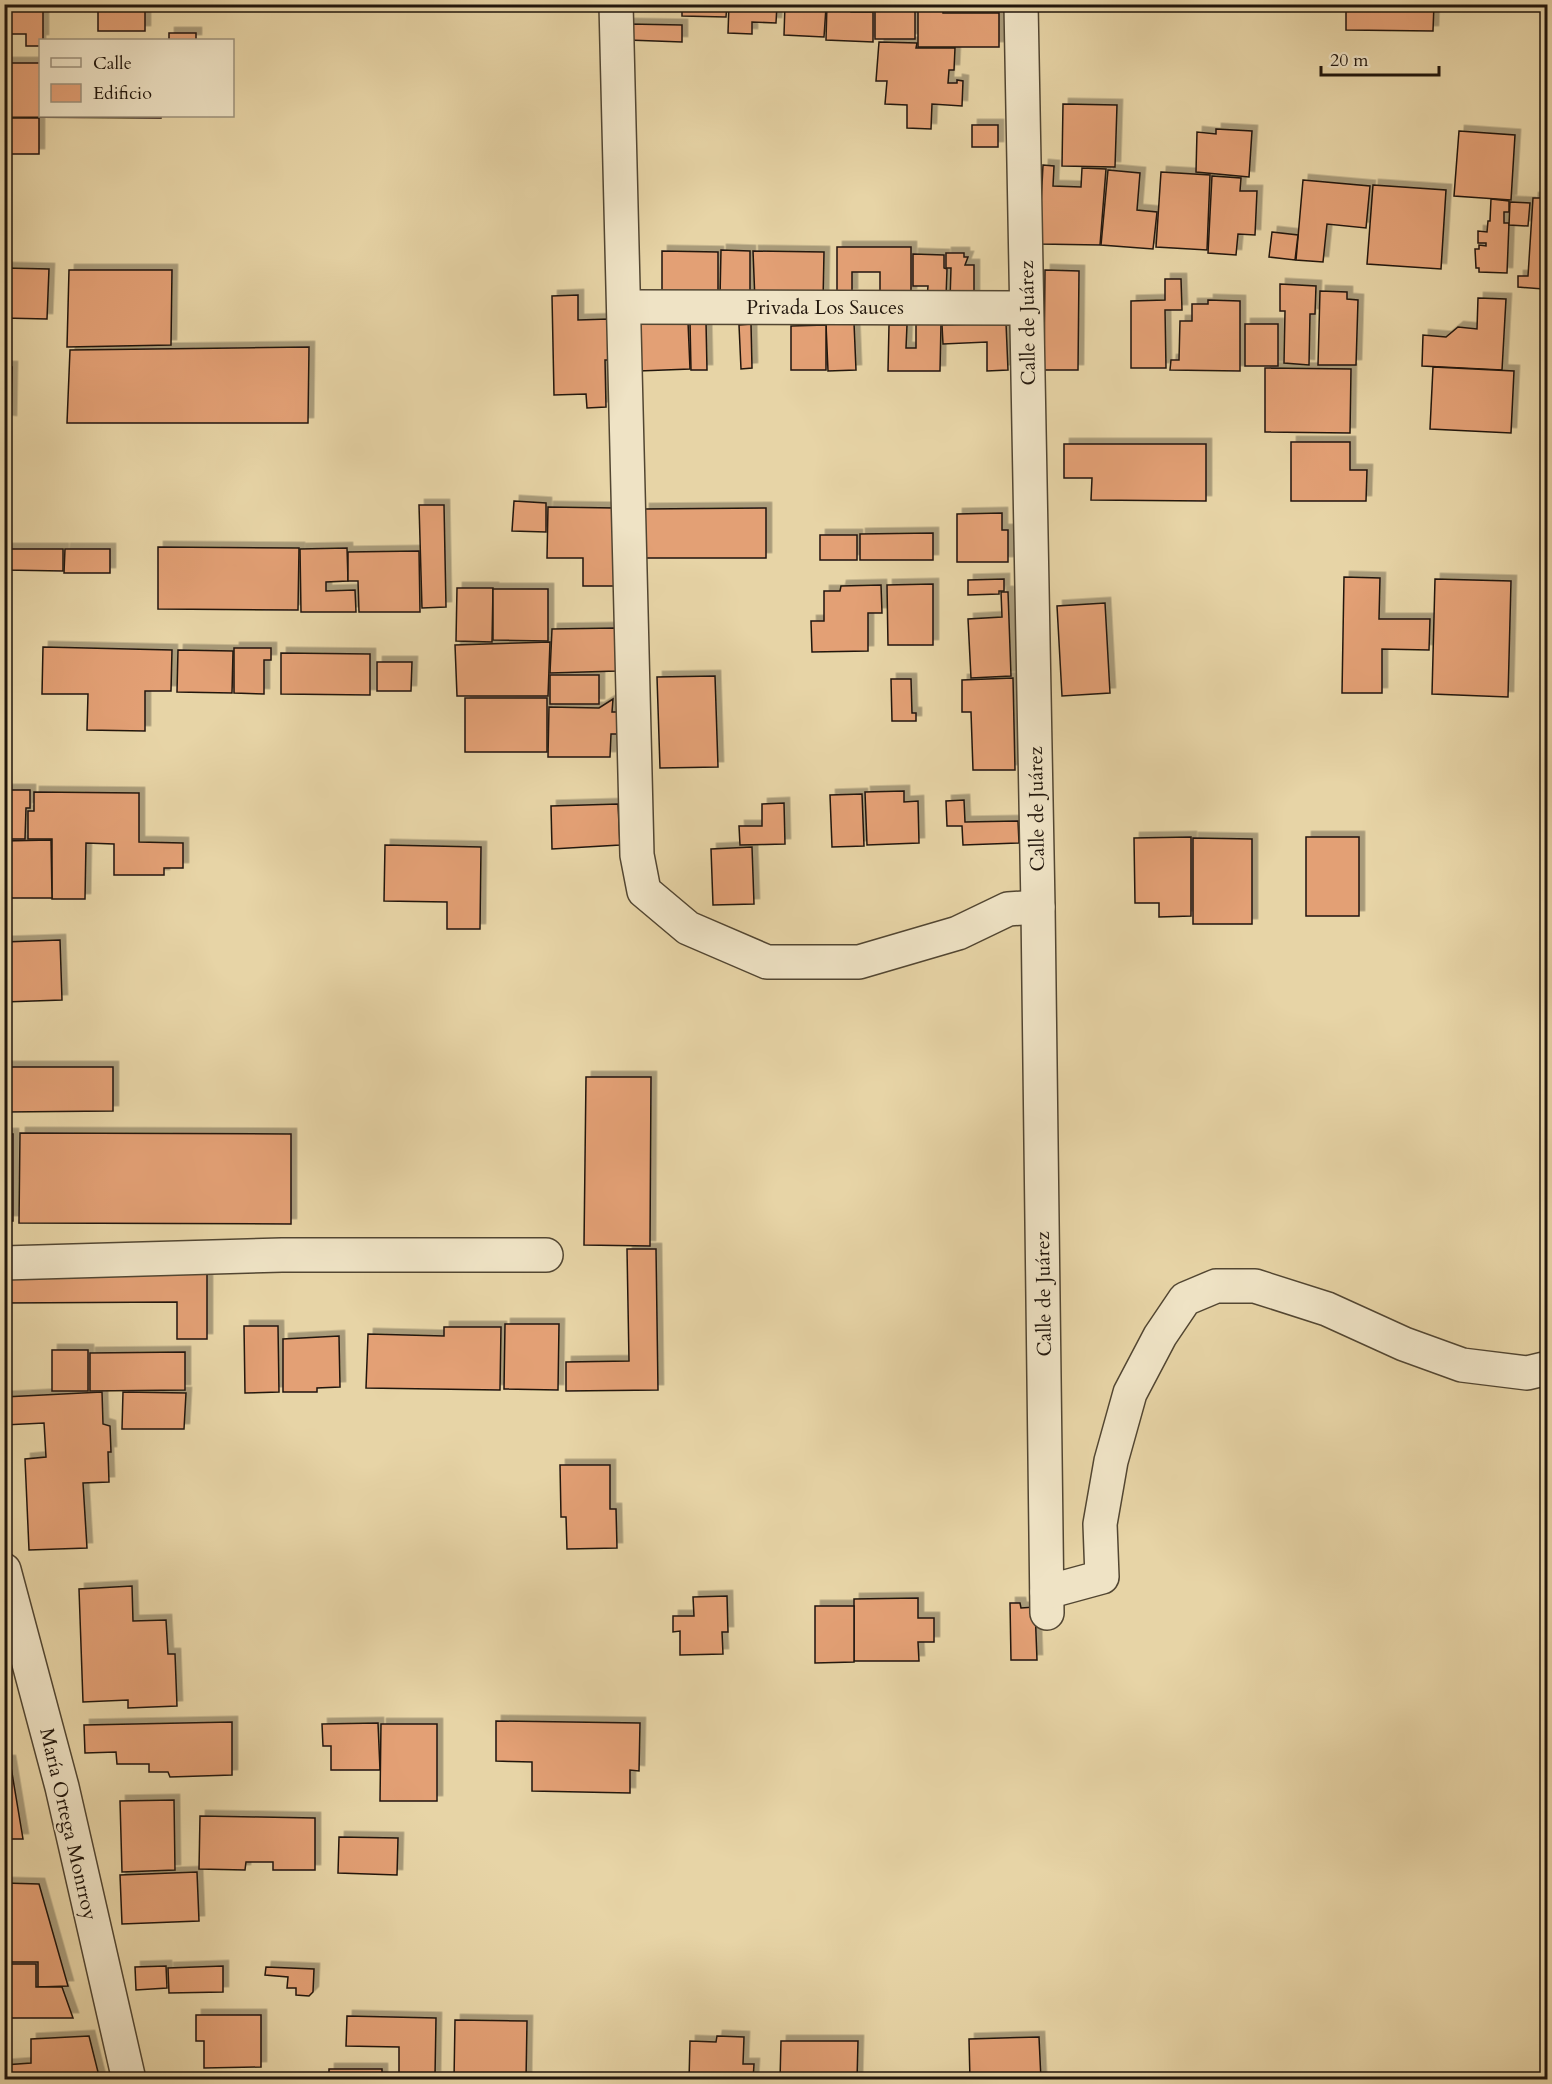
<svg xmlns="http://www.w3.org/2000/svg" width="1552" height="2084" viewBox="0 0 1552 2084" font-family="Cardo,serif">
<defs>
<filter id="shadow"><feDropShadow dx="5.5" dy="-5.5" stdDeviation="0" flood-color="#0004"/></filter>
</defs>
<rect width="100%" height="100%" fill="#e7d4a6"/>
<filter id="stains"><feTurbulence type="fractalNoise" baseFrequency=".00333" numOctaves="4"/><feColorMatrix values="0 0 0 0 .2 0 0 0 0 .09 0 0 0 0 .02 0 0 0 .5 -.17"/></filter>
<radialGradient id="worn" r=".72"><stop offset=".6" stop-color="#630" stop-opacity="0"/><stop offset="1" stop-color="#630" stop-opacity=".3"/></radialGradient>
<g fill="#e3a075" stroke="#21160c" stroke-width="1.5" filter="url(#shadow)">
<polygon points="4,4 43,4 43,40 40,40 40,46 26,46 26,34 4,34"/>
<polygon points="682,4 727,4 726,17 682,16"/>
<polygon points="729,4 777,4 776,23 752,22 752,34 728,33"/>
<polygon points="785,4 826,7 824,37 784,35"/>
<polygon points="827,4 851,4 851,12 873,12 873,42 826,40"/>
<rect x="875" y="4" width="40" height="35"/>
<polygon points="918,4 943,4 943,13 999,13 999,47 918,47"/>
<polygon points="1114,4 1156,4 1155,11 1114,9"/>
<polygon points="1346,4 1434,4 1433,31 1346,30"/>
<rect x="98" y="5" width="47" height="26"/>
<polygon points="628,24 682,25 682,42 628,40"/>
<rect x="169" y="33" width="27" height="7"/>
<polygon points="879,42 917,43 916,48 955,48 954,70 949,70 948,83 957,83 957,80 963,81 962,106 932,104 931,129 907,128 907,105 885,104 887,81 876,81"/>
<polygon points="4,63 40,63 40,116 161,116 161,118 4,117"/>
<polygon points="1063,104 1117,105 1115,167 1062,166"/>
<rect x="4" y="118" width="35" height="36"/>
<rect x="972" y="125" width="26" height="22"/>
<polygon points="1216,129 1252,131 1249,177 1196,172 1197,132 1216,134"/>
<polygon points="1459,131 1515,135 1511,200 1454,196"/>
<polygon points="1043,165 1054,166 1053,186 1081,187 1082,168 1106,169 1100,245 1039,244"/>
<polygon points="1108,170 1140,173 1137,210 1157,212 1153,249 1101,245"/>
<polygon points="1161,172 1210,175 1207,250 1156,247"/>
<polygon points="1212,176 1241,178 1240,191 1257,191 1255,235 1238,234 1236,255 1208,253"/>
<polygon points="1303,180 1370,186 1366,228 1327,224 1323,262 1296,260"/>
<polygon points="1373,185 1446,190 1441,269 1367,264"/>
<polygon points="1533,198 1548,198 1543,289 1518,287 1518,276 1528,276"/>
<polygon points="1491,199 1509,201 1509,212 1504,212 1504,223 1509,223 1507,273 1479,272 1479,268 1476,268 1475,249 1479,249 1479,245 1486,246 1486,243 1478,243 1478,231 1487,232 1488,221 1490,221"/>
<polygon points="1510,202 1530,203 1528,226 1509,225"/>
<polygon points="1272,232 1298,235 1295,260 1269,257"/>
<polygon points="837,247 911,247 911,294 880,294 880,272 852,272 852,294 837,294"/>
<polygon points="721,250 750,251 750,299 720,298"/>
<polygon points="662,251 718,252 718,297 662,296"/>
<polygon points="753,251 824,252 823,302 755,301"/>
<polygon points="946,253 964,253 964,257 968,257 965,265 974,265 974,301 950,300 951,268 946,268"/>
<polygon points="913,254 944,255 944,268 947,269 946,298 927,298 928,286 913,286"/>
<polygon points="4,268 49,269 47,319 4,318"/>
<polygon points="69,270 172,270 171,345 67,347"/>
<polygon points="1045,270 1079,271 1078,370 1044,370"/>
<polygon points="1165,279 1181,279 1182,310 1165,310 1166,368 1131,368 1131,301 1165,300"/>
<polygon points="1280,284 1316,286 1315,314 1310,314 1309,365 1284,363 1285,311 1280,311"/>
<polygon points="1320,291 1347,292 1347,299 1358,300 1356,365 1318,365"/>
<polygon points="578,295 578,320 609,319 610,360 605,360 606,407 587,408 586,394 554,395 552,296"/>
<polygon points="1478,298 1506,299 1502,370 1422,366 1423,335 1446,337 1458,327 1477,329"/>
<polygon points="1208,300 1240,301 1240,371 1170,370 1171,360 1179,360 1180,321 1192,321 1192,304 1208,304"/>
<polygon points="688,322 690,369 639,371 637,324"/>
<polygon points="690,322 706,322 707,370 691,370"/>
<polygon points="916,322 941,323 940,371 888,371 889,325 907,325 906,348 916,348"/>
<polygon points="854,323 856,370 828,371 826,324"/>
<polygon points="1006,323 1008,370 987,371 987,342 943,344 942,325"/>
<polygon points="751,324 752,368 741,369 739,325"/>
<rect x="1245" y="324" width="33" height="42"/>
<polygon points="826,325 826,370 791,370 791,326"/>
<polygon points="309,347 308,423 67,423 70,350"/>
<polygon points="4,367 12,367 11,421 4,420"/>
<polygon points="1433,367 1514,371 1511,433 1430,429"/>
<polygon points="1265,368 1351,369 1350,433 1265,432"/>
<polygon points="1291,442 1350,442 1350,470 1367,470 1366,501 1291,501"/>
<polygon points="1064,444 1206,444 1206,501 1091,500 1092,478 1064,478"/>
<polygon points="514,501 546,503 546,532 512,531"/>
<polygon points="419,505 444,505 446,607 422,608"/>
<polygon points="548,507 615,508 614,586 583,586 583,558 547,558"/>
<polygon points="766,508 766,558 644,558 644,509"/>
<polygon points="1002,513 1002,530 1008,530 1008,562 957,562 957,514"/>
<polygon points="933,533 933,560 860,560 860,534"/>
<rect x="820" y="535" width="37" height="25"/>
<polygon points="158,547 299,548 298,610 158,609"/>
<polygon points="347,548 348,581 326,582 326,591 355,590 356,612 301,612 300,549"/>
<polygon points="4,549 63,549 63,571 4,570"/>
<polygon points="65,549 110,549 110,573 64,573"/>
<polygon points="419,551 420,612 359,612 358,581 348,581 348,552"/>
<polygon points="1344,577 1380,578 1379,619 1430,619 1429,650 1382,649 1382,693 1342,693"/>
<polygon points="1004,579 1004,591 999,591 999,594 968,595 968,580"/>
<polygon points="1435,579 1511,581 1508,697 1432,694"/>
<polygon points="933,584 933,645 888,645 887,585"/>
<polygon points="881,585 882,613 868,613 868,651 812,652 811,621 824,621 824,591 840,591 841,586"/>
<polygon points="457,588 493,588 492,642 456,641"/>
<polygon points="493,589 548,589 548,641 493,640"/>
<polygon points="1001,592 1008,592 1011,676 971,678 968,619 1002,617"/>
<polygon points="1105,603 1110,693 1062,696 1057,606"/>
<polygon points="616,628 617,671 550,673 552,629"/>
<polygon points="550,642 548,696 457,696 455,645"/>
<polygon points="43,647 172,650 171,691 145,691 145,731 87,730 88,694 42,694"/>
<polygon points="234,648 271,648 271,660 264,660 264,694 234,693"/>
<polygon points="178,650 233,651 232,693 177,692"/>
<polygon points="281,653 370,654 370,695 281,694"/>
<polygon points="377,662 412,662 411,691 377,691"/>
<rect x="550" y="675" width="49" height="29"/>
<polygon points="715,676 718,767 660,768 657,677"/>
<polygon points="1013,678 1015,770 973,770 971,712 962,712 962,680"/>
<polygon points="891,679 911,679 912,713 916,713 916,721 892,721"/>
<rect x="465" y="698" width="82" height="54"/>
<polygon points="613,699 612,712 619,712 618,734 611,734 610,757 548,757 549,707 599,708"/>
<polygon points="4,790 30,790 30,808 26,808 25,839 4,839"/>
<polygon points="904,791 904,802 918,801 919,843 867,845 865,792"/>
<polygon points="34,792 139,793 139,842 183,843 183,868 164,868 164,875 114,875 114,844 86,843 85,899 52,899 52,839 28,839 28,811 34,811"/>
<polygon points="862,794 864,846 832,847 830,795"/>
<polygon points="964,800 965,822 1018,821 1019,843 963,845 962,826 947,826 946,801"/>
<polygon points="784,803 785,844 740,845 739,826 762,826 762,804"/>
<polygon points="618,804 620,845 552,849 551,806"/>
<polygon points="1191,837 1191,916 1159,917 1159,903 1135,903 1134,838"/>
<rect x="1306" y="837" width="53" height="79"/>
<polygon points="1193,838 1252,839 1252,924 1193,924"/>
<polygon points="51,840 52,898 4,898 4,841"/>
<polygon points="385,845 481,847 480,929 447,929 447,902 384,901"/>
<polygon points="752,847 754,904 713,905 711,849"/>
<polygon points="60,940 62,1000 4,1002 4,942"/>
<polygon points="4,1067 113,1067 113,1111 4,1112"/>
<polygon points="586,1077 651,1077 650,1246 584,1245"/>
<polygon points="20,1133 291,1134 291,1224 19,1223"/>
<rect x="4" y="1134" width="9" height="87"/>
<polygon points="627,1249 656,1249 658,1390 566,1391 566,1362 629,1361"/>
<polygon points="207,1271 207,1339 177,1339 177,1302 4,1303 4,1272"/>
<polygon points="505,1324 559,1324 558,1390 504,1389"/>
<polygon points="244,1326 278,1326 279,1392 245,1393"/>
<polygon points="444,1327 501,1327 500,1390 366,1388 368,1334 444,1336"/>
<polygon points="339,1336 340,1387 317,1388 317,1392 283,1392 283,1339"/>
<rect x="52" y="1350" width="36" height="41"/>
<polygon points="185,1352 185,1390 90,1391 90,1353"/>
<polygon points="102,1392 103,1424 110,1426 111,1452 108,1452 109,1482 83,1483 87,1548 29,1550 25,1459 46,1457 44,1423 4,1425 4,1397"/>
<polygon points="123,1392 186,1393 184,1429 122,1429"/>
<polygon points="560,1465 610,1465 610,1509 616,1509 617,1548 567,1549 566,1517 561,1517"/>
<polygon points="132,1586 133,1621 166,1620 168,1654 175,1654 177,1706 128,1708 128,1700 83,1702 79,1589"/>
<polygon points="727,1596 728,1632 722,1632 723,1654 680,1655 680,1631 673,1632 673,1616 694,1616 693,1597"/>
<polygon points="918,1598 918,1618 934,1618 934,1642 918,1642 919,1661 854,1661 854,1599"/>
<polygon points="1010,1603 1020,1603 1021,1608 1035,1607 1037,1660 1011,1660"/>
<polygon points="815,1606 854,1606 854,1662 815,1663"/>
<polygon points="496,1721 640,1723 639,1771 630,1770 630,1793 532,1791 532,1762 496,1761"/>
<polygon points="232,1722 232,1775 170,1777 168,1772 149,1772 149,1764 117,1764 116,1752 85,1753 84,1725"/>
<polygon points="378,1723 380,1770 331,1770 331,1746 323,1746 322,1724"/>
<polygon points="381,1724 437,1724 437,1801 380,1801"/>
<polygon points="4,1761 10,1761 23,1839 4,1839"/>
<polygon points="174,1800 175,1870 122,1872 120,1801"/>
<polygon points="200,1816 315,1818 315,1870 273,1870 273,1862 246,1862 245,1870 199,1869"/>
<polygon points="339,1837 398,1838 397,1875 338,1873"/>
<polygon points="197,1872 199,1921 122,1924 120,1875"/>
<polygon points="4,1883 39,1884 68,1986 38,1987 38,1962 4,1962"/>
<rect x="4" y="1962" width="4" height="26"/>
<polygon points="9,1964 36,1964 36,1987 62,1987 73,2018 5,2018 5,1989 9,1989"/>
<polygon points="166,1966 167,1988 136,1990 135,1967"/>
<polygon points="223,1966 223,1992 169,1993 168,1968"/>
<polygon points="266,1967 314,1969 313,1992 309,1996 296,1995 296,1988 287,1988 288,1977 265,1975"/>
<polygon points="196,2015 261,2015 261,2067 204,2068 204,2041 196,2041"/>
<polygon points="347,2016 436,2018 435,2076 399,2075 399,2047 346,2046"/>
<polygon points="455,2020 527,2021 526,2080 454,2080"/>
<polygon points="89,2036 100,2080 4,2080 4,2065 31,2063 31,2039"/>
<polygon points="717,2036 744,2037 743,2064 754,2064 753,2080 689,2080 690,2041 716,2042"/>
<polygon points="1039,2037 1041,2080 970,2080 969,2039"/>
<polygon points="781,2041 858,2041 857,2080 780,2080"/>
<rect x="329" y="2069" width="53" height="11"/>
</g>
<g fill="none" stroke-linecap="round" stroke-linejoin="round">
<g stroke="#524632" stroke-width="36">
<g id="street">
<polyline points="616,4 637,855 644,891 688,928 767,962 859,962 958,933 1008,909 1038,907"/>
<polyline points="1021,4 1038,907 1047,1613"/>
<polyline points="625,307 1026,308"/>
<polyline points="4,1263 282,1255 546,1255"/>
<polyline points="4,1570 62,1787 129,2080"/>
<polyline points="1047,1592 1102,1577 1100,1524 1111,1461 1130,1393 1160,1336 1185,1299 1216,1286 1255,1286 1327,1309 1404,1344 1462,1365 1527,1373 1548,1368"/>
</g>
</g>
<use href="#street" stroke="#efe3c5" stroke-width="33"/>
</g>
<g text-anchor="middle" stroke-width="4.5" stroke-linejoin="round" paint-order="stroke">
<g font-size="20" fill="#21160c" stroke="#efe3c5">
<text x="825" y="314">Privada Los Sauces</text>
<text transform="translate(1027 323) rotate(-91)" y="7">Calle de Juárez</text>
<text transform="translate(1036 809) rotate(-91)" y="7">Calle de Juárez</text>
<text transform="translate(1043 1294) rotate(-91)" y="7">Calle de Juárez</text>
<text transform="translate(69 1824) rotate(77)" y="7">María Ortega Monrroy</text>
</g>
</g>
<rect width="1552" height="2084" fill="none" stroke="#e7d4a6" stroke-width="24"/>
<rect x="6" y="6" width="1540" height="2072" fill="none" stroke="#21160c" stroke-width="3"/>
<rect x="12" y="12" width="1528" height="2060" fill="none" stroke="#21160c" stroke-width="1.5"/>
<rect x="39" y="39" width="195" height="78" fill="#efe3c5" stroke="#9d917b" stroke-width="1.5"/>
<rect x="51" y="58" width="30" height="9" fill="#efe3c5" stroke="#9d917b" stroke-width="1.5"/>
<text x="93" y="69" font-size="18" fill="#21160c">Calle</text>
<rect x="51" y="84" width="30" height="18" fill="#e3a075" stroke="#9d917b" stroke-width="1.5"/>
<text x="93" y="99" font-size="18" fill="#21160c">Edificio</text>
<path d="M1321 66v9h118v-9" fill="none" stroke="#21160c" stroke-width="3"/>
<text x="1330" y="66" font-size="18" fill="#21160c" stroke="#efe3c5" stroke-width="4.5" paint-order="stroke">20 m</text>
<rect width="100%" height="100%" filter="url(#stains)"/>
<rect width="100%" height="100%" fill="url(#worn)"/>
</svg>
